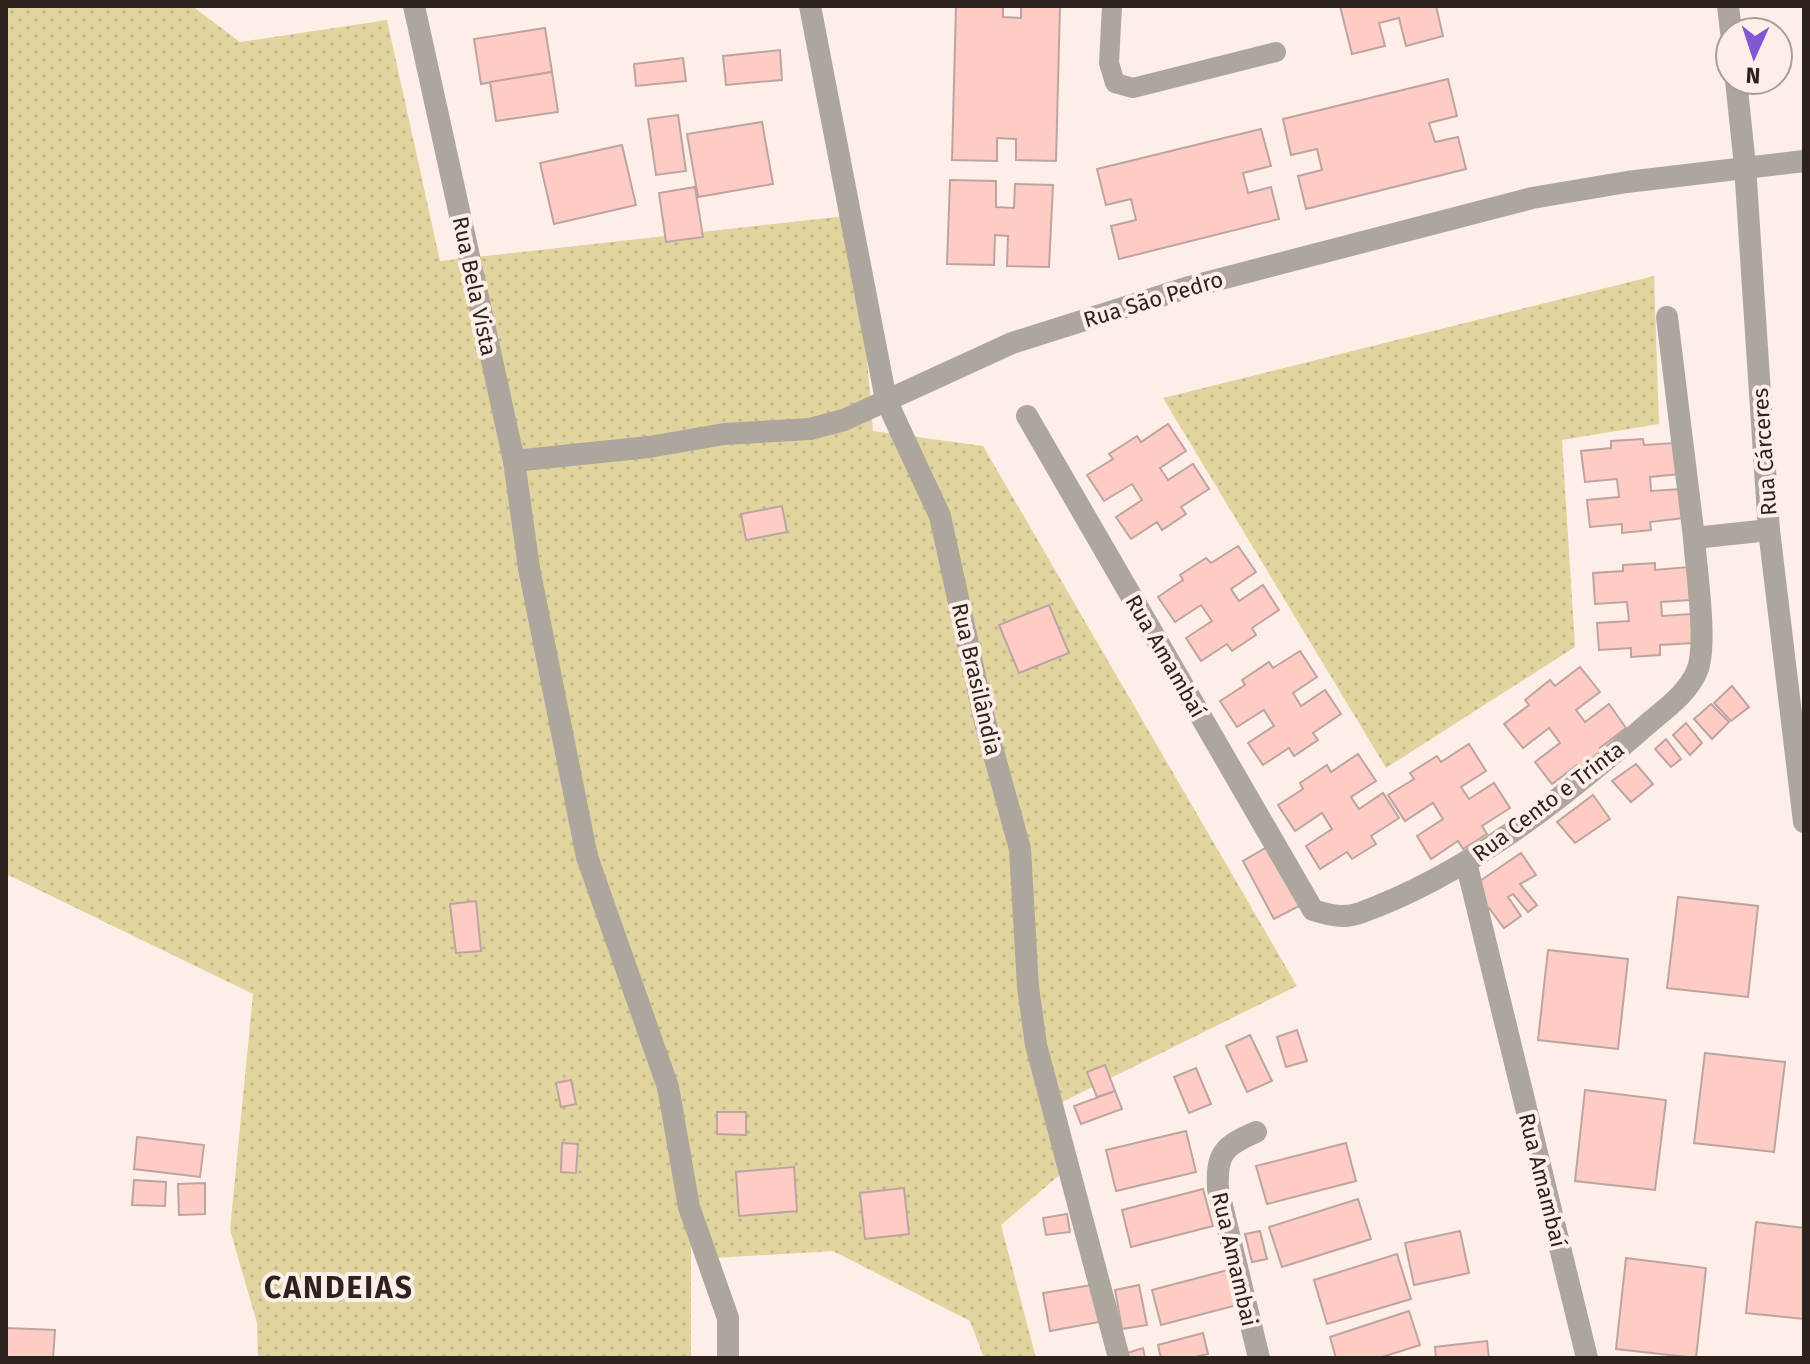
<svg xmlns="http://www.w3.org/2000/svg" width="1810" height="1364" viewBox="0 0 1810 1364" font-family="'Fira Sans',sans-serif">
<defs>
<pattern id="grass-dots" width="8" height="8" patternUnits="userSpaceOnUse" patternTransform="scale(2)"><rect width="8" height="8" fill="#e2d49f"/><path d="M2 2h.1M6 6h.1" fill="none" stroke="#c2b688" stroke-width="1.8" stroke-linecap="round"/></pattern>
</defs>
<rect width="100%" height="100%" fill="#fdefe7"/>
<g fill="url(#grass-dots)">
<polygon points="6,6 192,6 240,42 387,20 440,261 855,215 873,431 983,446 1297,986 1054,1106 1063,1172 1001,1225 1036,1358 984,1358 970,1321 833,1251 714,1258 691,1234 691,1358 258,1358 257,1323 230,1230 253,994 6,874"/>
<polygon points="1654,276 1659,424 1562,440 1575,647 1386,768 1163,398"/>
</g>
<g fill="#ffcbc5" stroke="#bea4a0" stroke-width="2">
<polygon points="956,6 1003,6 1003,17 1021,18 1021,6 1060,6 1056,161 1016,160 1016,139 997,138 997,161 952,160"/>
<polygon points="1340,6 1436,6 1443,36 1406,46 1399,18 1379,23 1385,46 1352,54"/>
<polygon points="545,28 552,72 481,84 474,39"/>
<polygon points="780,50 782,80 726,85 723,56"/>
<polygon points="683,58 686,81 636,86 634,64"/>
<polygon points="552,72 558,112 496,121 490,82"/>
<polygon points="1448,79 1457,116 1429,123 1435,142 1458,137 1466,169 1306,209 1298,176 1322,170 1317,149 1291,155 1283,119"/>
<polygon points="678,115 686,171 656,175 648,119"/>
<polygon points="762,122 773,184 698,197 687,134"/>
<polygon points="1261,129 1271,166 1243,173 1248,193 1271,187 1279,219 1119,259 1111,226 1136,220 1131,199 1106,205 1097,169"/>
<polygon points="622,145 636,205 554,224 540,163"/>
<polygon points="950,180 996,181 996,207 1014,208 1015,184 1053,185 1049,267 1007,266 1008,236 995,235 994,265 947,264"/>
<polygon points="695,187 703,237 666,242 659,193"/>
<polygon points="1168,424 1186,451 1160,468 1168,480 1193,464 1209,489 1181,507 1186,514 1162,530 1157,522 1131,539 1116,517 1142,500 1132,484 1104,501 1087,475 1113,459 1109,454 1137,436 1141,442"/>
<polygon points="1643,439 1644,445 1676,443 1680,474 1650,477 1651,491 1681,489 1683,518 1650,522 1651,530 1622,533 1622,524 1590,527 1587,500 1619,497 1617,479 1585,482 1581,451 1611,448 1611,441"/>
<polygon points="782,506 787,532 746,540 741,514"/>
<polygon points="1238,546 1256,572 1231,589 1239,601 1263,585 1279,610 1252,628 1256,635 1232,651 1227,644 1201,661 1186,638 1212,621 1201,605 1175,622 1158,597 1183,580 1180,575 1206,558 1211,563"/>
<polygon points="1655,563 1655,570 1688,567 1690,600 1661,602 1662,616 1691,614 1693,643 1660,645 1660,655 1631,657 1631,648 1599,650 1597,623 1629,621 1627,602 1595,604 1593,573 1623,571 1623,565"/>
<polygon points="1049,605 1069,653 1019,673 999,625"/>
<polygon points="1300,651 1317,677 1293,693 1301,706 1325,690 1341,714 1313,733 1318,740 1294,756 1289,748 1263,765 1248,743 1274,726 1264,710 1237,727 1220,701 1245,685 1242,680 1269,662 1273,668"/>
<polygon points="1580,667 1600,692 1576,710 1585,722 1609,704 1626,728 1600,748 1606,755 1583,772 1577,765 1552,784 1535,762 1560,743 1549,728 1523,748 1504,724 1529,705 1525,700 1550,680 1555,686"/>
<polygon points="1732,686 1749,707 1731,721 1714,703"/>
<polygon points="1711,704 1729,722 1712,739 1694,719"/>
<polygon points="1686,723 1702,743 1690,755 1673,735"/>
<polygon points="1666,739 1681,759 1671,767 1655,749"/>
<polygon points="1469,744 1486,771 1461,787 1469,799 1494,783 1510,808 1482,826 1487,834 1463,849 1458,841 1431,859 1417,836 1443,819 1433,803 1405,821 1388,795 1414,779 1410,773 1437,756 1441,762"/>
<polygon points="1358,754 1376,781 1351,797 1359,809 1383,793 1399,818 1371,836 1376,844 1352,859 1347,852 1320,869 1306,846 1332,829 1322,813 1295,831 1278,805 1303,789 1300,783 1327,765 1331,772"/>
<polygon points="1636,764 1653,784 1631,802 1612,781"/>
<polygon points="1593,795 1610,819 1575,843 1557,822"/>
<polygon points="1269,846 1301,905 1274,919 1243,861"/>
<polygon points="1521,853 1536,875 1520,884 1537,905 1528,912 1513,894 1508,897 1521,916 1504,928 1489,908 1486,911 1474,885"/>
<polygon points="1678,897 1758,906 1748,997 1667,988"/>
<polygon points="476,901 481,951 456,953 450,904"/>
<polygon points="1548,950 1628,959 1618,1049 1538,1040"/>
<polygon points="1297,1030 1307,1061 1286,1067 1277,1037"/>
<polygon points="1250,1035 1272,1081 1247,1092 1226,1046"/>
<polygon points="1705,1053 1785,1062 1774,1152 1694,1143"/>
<polygon points="1105,1065 1115,1091 1097,1097 1087,1072"/>
<polygon points="1196,1068 1211,1104 1189,1113 1174,1077"/>
<polygon points="571,1080 576,1104 561,1107 556,1083"/>
<polygon points="1585,1090 1666,1100 1655,1190 1575,1181"/>
<polygon points="1115,1091 1122,1109 1081,1124 1074,1106"/>
<polygon points="717,1112 746,1112 746,1135 717,1134"/>
<polygon points="1186,1131 1196,1172 1116,1191 1106,1150"/>
<polygon points="137,1137 204,1145 200,1177 134,1169"/>
<polygon points="562,1143 578,1144 576,1173 561,1172"/>
<polygon points="1346,1143 1356,1181 1267,1204 1256,1166"/>
<polygon points="794,1167 797,1211 739,1216 736,1172"/>
<polygon points="134,1180 166,1182 165,1206 132,1205"/>
<polygon points="205,1183 205,1214 179,1215 178,1184"/>
<polygon points="904,1188 909,1234 865,1239 860,1193"/>
<polygon points="1203,1189 1213,1226 1131,1247 1122,1210"/>
<polygon points="1358,1199 1371,1239 1282,1267 1269,1227"/>
<polygon points="1067,1214 1070,1232 1046,1235 1043,1218"/>
<polygon points="1756,1222 1804,1228 1804,1319 1746,1313"/>
<polygon points="1260,1231 1267,1259 1252,1262 1245,1234"/>
<polygon points="1460,1231 1469,1273 1414,1285 1405,1243"/>
<polygon points="1397,1254 1411,1299 1327,1324 1314,1280"/>
<polygon points="1626,1258 1706,1268 1696,1358 1616,1349"/>
<polygon points="1228,1270 1237,1305 1161,1325 1152,1290"/>
<polygon points="1092,1285 1099,1322 1050,1331 1043,1293"/>
<polygon points="1139,1285 1147,1325 1122,1329 1115,1290"/>
<polygon points="1409,1311 1420,1345 1379,1358 1336,1358 1330,1337"/>
<polygon points="6,1328 55,1330 53,1358 6,1358"/>
<polygon points="1203,1333 1208,1354 1191,1358 1161,1358 1158,1345"/>
<polygon points="1487,1341 1489,1358 1436,1358 1435,1347"/>
<polygon points="1143,1348 1145,1358 1125,1358 1124,1354"/>
</g>
<g fill="none" stroke-linecap="round" stroke-linejoin="round">
<polyline stroke="#ada69d" stroke-width="20" points="1112,6 1109,63 1115,83 1133,88 1276,52"/>
<g stroke="#ada69d" stroke-width="22">
<polyline points="414,6 514,461 529,568 587,857 668,1087 689,1207 728,1318 728,1358"/>
<polyline points="810,6 886,400 940,516 985,722 1020,849 1028,987 1036,1045 1119,1358"/>
<polyline points="1667,317 1694,538"/>
<path d="M1027 416 1313 910C1330 915 1343 919 1360 913 1465 875 1560 801 1643 728 1662 711 1687 695 1697 671 1708 645 1696 569 1694 538L1769 530"/>
<polyline points="514,461 649,447 724,434 810,429 844,420 1012,343 1186,288 1532,198 1627,182 1804,161"/>
<polyline points="1466,862 1587,1358"/>
<path d="M1256 1132C1224 1146 1216 1153 1218 1189L1259 1358"/>
</g>
<g stroke="#ada69d" stroke-width="22">
<polyline points="1728,6 1731,32"/>
<polyline points="1736,80 1745,166 1769,530 1804,822"/>
</g>
</g>
<g text-anchor="middle" stroke-width="8" stroke-linejoin="round" paint-order="stroke">
<g font-size="22" fill="#2c231e" stroke="#fdefe7">
<text transform="translate(475 286) rotate(78)" y="8">Rua Bela Vista</text>
<text transform="translate(1153 299) rotate(-17)" y="8">Rua São Pedro</text>
<text transform="translate(1764 452) rotate(-94)" y="8">Rua Cárceres</text>
<text transform="translate(1166 656) rotate(60)" y="8">Rua Amambaí</text>
<text transform="translate(977 679) rotate(77)" y="8">Rua Brasilândia</text>
<text transform="translate(1548 801) rotate(-37)" y="8">Rua Cento e Trinta</text>
<text transform="translate(1543 1180) rotate(76)" y="8">Rua Amambaí</text>
<text transform="translate(1235 1259) rotate(77)" y="8">Rua Amambai</text>
</g>
<g font-size="30" font-weight="bold" letter-spacing="2" fill="#2c231e" stroke="#fdefe7">
<text x="339" y="1298">CANDEIAS</text>
</g>
</g>
<rect width="1810" height="1364" fill="none" stroke="#2c231e" stroke-width="16"/>
<g transform="translate(1754 56) rotate(183)"><circle r="38" fill="#fdefe7" stroke="#a99d97" stroke-width="2"/>
<path d="M0-6L14 30L0 20L-14 30Z" fill="#8158d2"/>
<text y="-12" font-size="22" font-weight="bold" text-anchor="middle" fill="#2c231e">N</text>
</g>
</svg>
